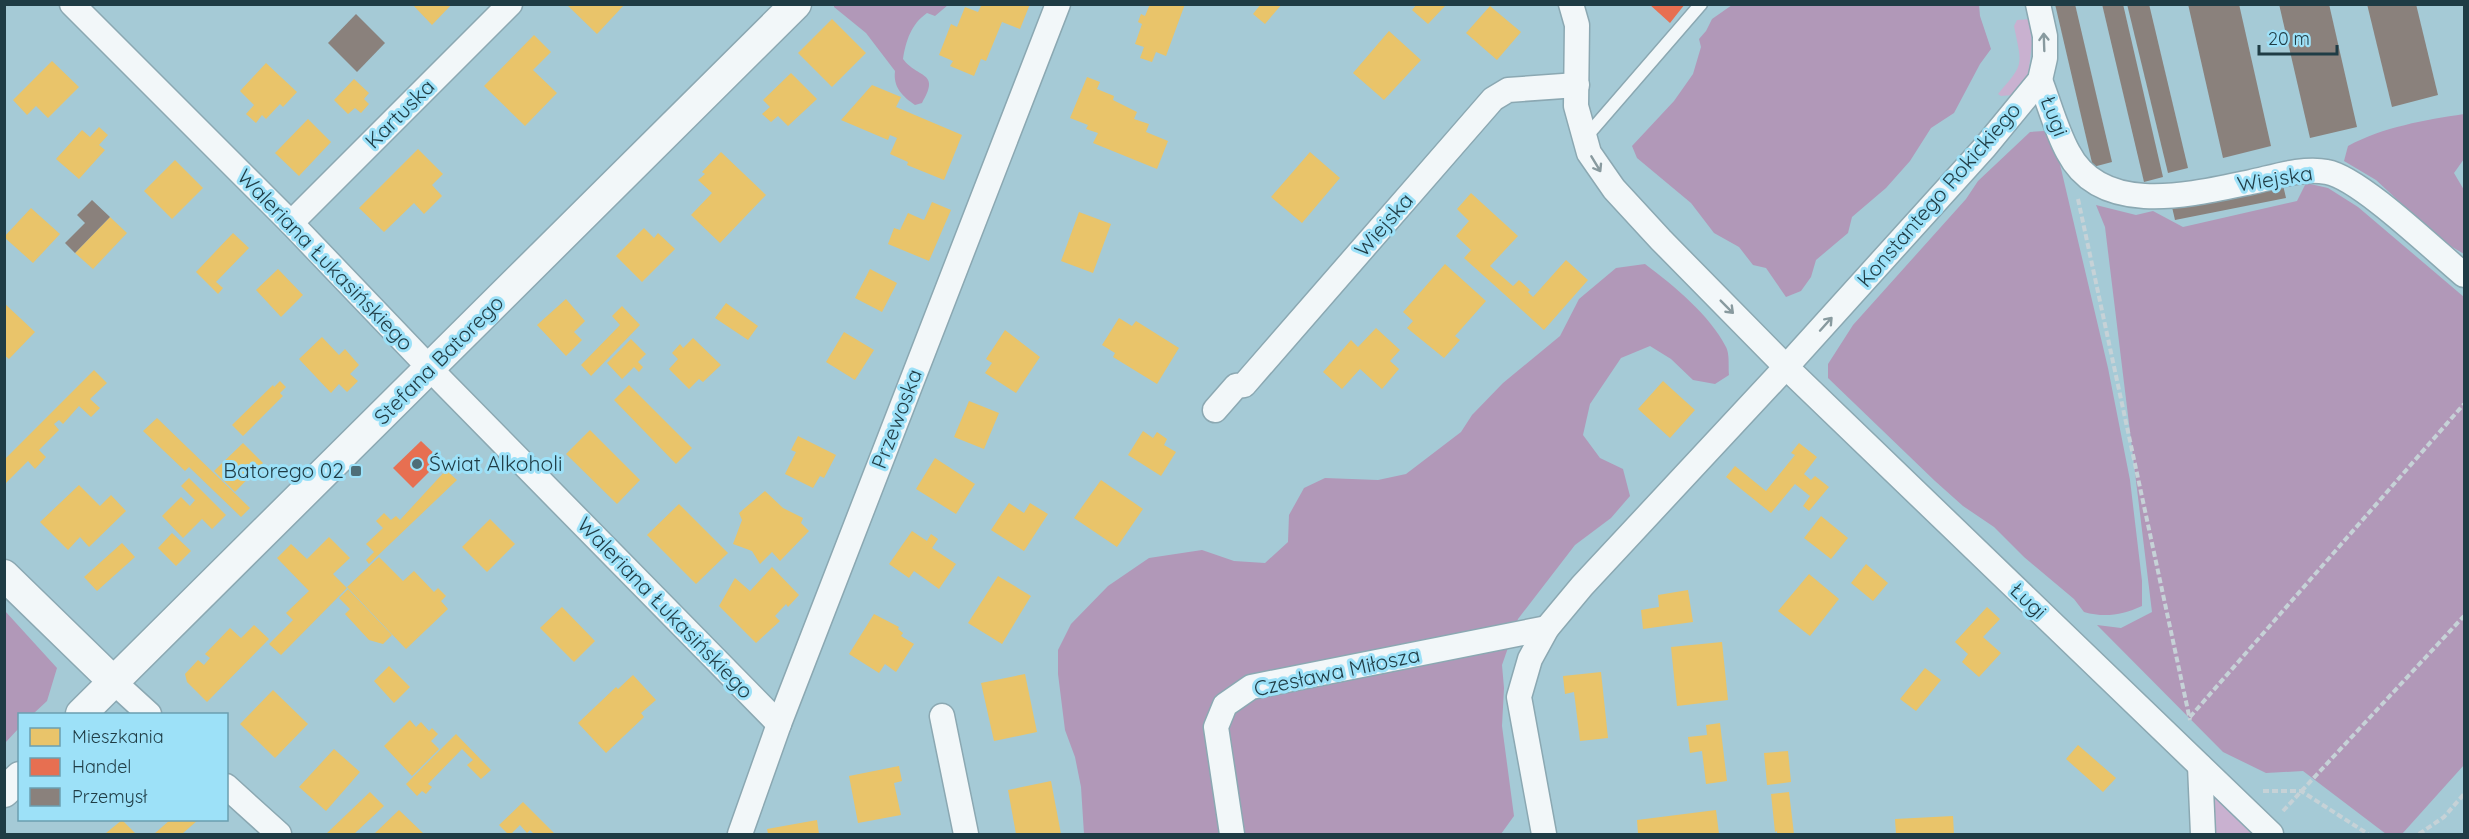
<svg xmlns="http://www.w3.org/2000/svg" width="2469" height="839" viewBox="0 0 2469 839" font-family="Quicksand,sans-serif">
<rect width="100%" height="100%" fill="#a5cad6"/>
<g fill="#c9b1d0">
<path d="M2030 19 2032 44 2028 76 2013 95 2001 96 1998 94C2025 63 2022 66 2014 26L2017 20Z"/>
<polygon points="2200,766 2271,834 2203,834"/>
</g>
<g fill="#b198b8">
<path d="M834 4 948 5 935 16 927 13C911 24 906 41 903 59 918 79 941 71 922 103L915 105C902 96 893 87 895 71L866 33 834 7Z"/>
<polygon points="1732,5 1979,5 1980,16 1991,49 1980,64 1954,113 1931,128 1910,161 1886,188 1852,217 1848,233 1816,260 1811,277 1801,291 1786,297 1766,268 1753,265 1739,247 1714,233 1691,203 1637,158 1632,146 1674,101 1693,74 1701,47 1699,39 1706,31 1712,19"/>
<path d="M2464 114V159L2454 173 2464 190V254L2442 241 2376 180 2344 161 2348 146C2383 127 2425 120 2464 114Z"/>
<path d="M2044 131 2054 139 2108 368 2130 480 2142 581V606C2122 615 2105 618 2084 612L2074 599 2024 557 1994 527 1963 506 1935 481 1828 378V364L1853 325 1966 199 1978 181 2030 132Z"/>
<polygon points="2306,183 2328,188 2358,207 2464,297 2464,765 2402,834 2386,834 2303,771 2266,773 2223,752 2097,625 2121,628 2152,612 2105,227 2096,205 2136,215 2153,211 2183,227 2297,201"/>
<path d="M1645 264C1674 286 1709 314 1726 347 1730 355 1728 367 1729 375L1715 384 1693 380 1671 359 1650 346 1621 358 1590 404 1583 435 1600 458 1623 469 1630 496 1611 518 1575 545 1518 619 1502 665 1504 688 1502 726 1514 816 1501 834H1084L1081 787 1075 757 1065 730 1058 674V650L1071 624 1108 586 1149 558 1202 550 1234 561 1265 563 1288 542 1289 515 1304 488 1325 478 1378 480 1406 474 1461 432 1472 415 1503 383 1560 336 1579 299 1616 268Z"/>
<polygon points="5,611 57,668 47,701 33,714 20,714 19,728 5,743"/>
</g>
<g fill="#e9c46a">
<polygon points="412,4 452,4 432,25"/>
<polygon points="566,4 625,4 597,34"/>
<polygon points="982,4 1030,4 1020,29 1002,22 986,61 981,59 974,76 950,66 953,61 939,55 951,24 957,27 965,7 978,12"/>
<polygon points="1150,4 1185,4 1166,56 1156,52 1152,62 1140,58 1144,47 1135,44 1142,24 1138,22 1141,14 1145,16"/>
<polygon points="1261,4 1282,4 1265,24 1253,14"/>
<polygon points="1417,4 1443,4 1445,6 1428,24 1412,10"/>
<polygon points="1490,6 1521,32 1497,60 1466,33"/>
<polygon points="832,19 866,53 832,87 798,53"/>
<polygon points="1389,31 1421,60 1384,100 1353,73"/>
<polygon points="534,35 551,52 533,70 557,93 525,126 484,86"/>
<polygon points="52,61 79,87 48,118 36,106 27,115 13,100"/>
<polygon points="266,63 297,92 283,107 280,104 266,119 262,115 256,123 246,114 254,105 240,91"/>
<polygon points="791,73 817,99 788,126 778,116 771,122 762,114 770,107 763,100"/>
<polygon points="1087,77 1100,82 1097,89 1114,96 1113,100 1137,112 1134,119 1149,124 1146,132 1168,141 1157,169 1093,143 1098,133 1086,129 1088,125 1070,118"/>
<polygon points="354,79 369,93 364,99 369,104 361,113 355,108 348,114 334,100"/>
<polygon points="872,85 901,97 896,107 962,135 944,180 907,165 908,162 890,154 897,138 890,135 888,140 841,120"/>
<polygon points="308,119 331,142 299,176 275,153"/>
<polygon points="99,127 108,135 99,145 105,150 79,179 56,159 82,130 90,137"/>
<polygon points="418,149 443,174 432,185 442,196 424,214 414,203 384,232 359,208"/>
<polygon points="721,152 766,195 720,243 691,215 712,193 698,180 705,174 702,172"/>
<polygon points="1310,152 1340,178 1302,223 1271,197"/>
<polygon points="175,160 203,188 172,219 144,191"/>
<polygon points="1471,193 1518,236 1490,266 1513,286 1519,280 1530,290 1528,292 1533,297 1566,260 1588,280 1544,330 1464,258 1471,250 1456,236 1469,221 1457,209"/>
<polygon points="932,202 951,210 929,261 888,244 894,228 900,230 908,213 924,220"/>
<polygon points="31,208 60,234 33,263 4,237"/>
<polygon points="1079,212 1111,224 1093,273 1061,261"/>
<polygon points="110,217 127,233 93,269 75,253"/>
<polygon points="644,228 654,238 658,233 675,249 642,282 616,256"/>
<polygon points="233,233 249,248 216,282 223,288 218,294 196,272"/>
<polygon points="1445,264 1486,301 1455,336 1460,340 1444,358 1407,328 1413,321 1403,312"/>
<polygon points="278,269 303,295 281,317 256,290"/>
<polygon points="870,269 897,283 882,312 855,298"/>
<polygon points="566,299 585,321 574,332 582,340 566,356 537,325"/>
<polygon points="4,303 35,332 9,359 4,355"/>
<polygon points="726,303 758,326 748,340 715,318"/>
<polygon points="622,306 640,325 591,376 581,365 620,325 612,316"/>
<polygon points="1119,318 1132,326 1136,321 1179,348 1157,384 1113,357 1115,353 1102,345"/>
<polygon points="1376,328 1400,350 1390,361 1399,369 1382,389 1360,369 1342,389 1323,372 1351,340 1358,347"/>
<polygon points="1005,330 1040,357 1016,393 985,373 992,363 986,359"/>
<polygon points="844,332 874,350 855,380 826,362"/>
<polygon points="322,337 339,355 345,349 359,365 350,374 358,381 347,392 339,384 331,393 299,359"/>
<polygon points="693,338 721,365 703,382 699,379 689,389 669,369 678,359 672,353 680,344 683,348"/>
<polygon points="631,339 646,354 638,362 643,367 639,372 634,367 622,379 607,363"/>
<polygon points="94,370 107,383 90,399 100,408 91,417 79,406 63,424 59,420 54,424 59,430 39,450 46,457 35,469 28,461 4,485 4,460"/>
<polygon points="280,381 286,387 280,393 283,396 243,436 232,425 273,385 274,387"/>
<polygon points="1663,381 1695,410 1670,438 1638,409"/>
<polygon points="629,385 692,448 676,464 614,400"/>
<polygon points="969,401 999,413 984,449 954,437"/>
<polygon points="157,418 250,508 241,517 189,467 185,471 143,431"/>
<polygon points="590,430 640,480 617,504 566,454"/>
<polygon points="1143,431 1153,438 1157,432 1167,439 1164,445 1176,452 1161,476 1128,455"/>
<polygon points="798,436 836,455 824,478 820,476 813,488 785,474 796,452 791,450"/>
<polygon points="243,443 263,463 235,492 214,471"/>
<polygon points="1799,443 1817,457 1804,474 1811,480 1815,476 1829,487 1809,511 1803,506 1810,496 1795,484 1771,513 1726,477 1735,466 1766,491 1795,455 1791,453"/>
<polygon points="935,458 975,484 956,514 916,489"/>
<polygon points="446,470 457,480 369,564 366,560 374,552 366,544 383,528 376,521 384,513 391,520 396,516 400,520"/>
<polygon points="189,478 226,515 212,529 202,519 183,538 162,516 181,497 190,506 195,500 181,486"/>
<polygon points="1101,480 1143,509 1117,547 1074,518"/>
<polygon points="79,485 100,506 111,495 126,511 89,547 80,537 68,550 40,522"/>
<polygon points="765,491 783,508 803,518 801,523 809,531 780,561 772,552 760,564 752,551 733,544 742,520 739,513"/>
<polygon points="1009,503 1024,513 1030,503 1048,514 1024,551 991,530"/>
<polygon points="679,504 728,553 696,584 647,535"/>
<polygon points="1821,516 1848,538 1831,559 1804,538"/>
<polygon points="490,519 515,544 487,572 462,547"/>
<polygon points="912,531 927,541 931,534 938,539 932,548 956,564 939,589 914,571 909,578 889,564"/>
<polygon points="172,533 191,551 176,566 158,548"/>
<polygon points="329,537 350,558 333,574 347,588 281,655 269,644 293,620 286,613 309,591 277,558 291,544 307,559"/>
<polygon points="122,543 135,557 97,591 84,577"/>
<polygon points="379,557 403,581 414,571 434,592 438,588 446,596 441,601 448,609 406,649 347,587"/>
<polygon points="1866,564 1888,583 1873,601 1851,583"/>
<polygon points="772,567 799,595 788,607 786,604 775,616 780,621 756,643 719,606 735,578 750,591"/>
<polygon points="1809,574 1839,599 1810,636 1778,611"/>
<polygon points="998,576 1031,596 1002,644 968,623"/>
<polygon points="348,589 392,635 383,644 369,640 345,614 350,609 339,598"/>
<polygon points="1688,590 1693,622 1643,629 1641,610 1659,607 1658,595"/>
<polygon points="562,607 595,641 574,662 540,628"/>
<polygon points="1987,607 2000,619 1983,637 2001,653 1979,677 1962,662 1968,654 1955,642"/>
<polygon points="874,614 899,627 898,629 903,633 901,636 914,644 896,672 885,664 879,673 849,654"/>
<polygon points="254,625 269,639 207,702 187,682 185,674 198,660 204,665 210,658 205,654 230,628 241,638"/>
<polygon points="1722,642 1728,700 1677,706 1671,647"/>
<polygon points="389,666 410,687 394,703 374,681"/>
<polygon points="1925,668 1941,680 1916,711 1900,699"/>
<polygon points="1601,672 1608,738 1580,741 1574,692 1565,694 1563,676"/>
<polygon points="1025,674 1037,732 994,741 981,683"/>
<polygon points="633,675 656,700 641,713 644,717 606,753 578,723 616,687 618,689"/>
<polygon points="273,690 308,724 275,758 240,724"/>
<polygon points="410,720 416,727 421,722 429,731 432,728 438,734 431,741 439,749 412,776 384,746"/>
<polygon points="1720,723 1727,781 1706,784 1702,751 1690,753 1688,737 1707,735 1706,725"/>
<polygon points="456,734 491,770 481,779 467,765 473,760 462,749 428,784 432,787 426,794 422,791 417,796 406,784"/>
<polygon points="2078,745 2116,778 2103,792 2066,759"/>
<polygon points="334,749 360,772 326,811 299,787"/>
<polygon points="1788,751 1791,782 1767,785 1764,753"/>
<polygon points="899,766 902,781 894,783 901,815 858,823 849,776"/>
<polygon points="1051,781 1061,834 1016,834 1008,790"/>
<polygon points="370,792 384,806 354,834 326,834"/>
<polygon points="1789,792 1794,834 1777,834 1777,831 1775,832 1771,794"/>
<polygon points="523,802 555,834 534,834 530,830 527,833 520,825 511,834 508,834 499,825"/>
<polygon points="399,810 424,834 374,834"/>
<polygon points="1716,810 1719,834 1638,834 1637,820"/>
<polygon points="1953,816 1954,834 1896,834 1895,819"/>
<polygon points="122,820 136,834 106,833"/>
<polygon points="170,820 198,820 182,834 154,834"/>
<polygon points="817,820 819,834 768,834 767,829"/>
</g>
<g fill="#e76f51">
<polygon points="1649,4 1685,4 1670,23"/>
<polygon points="421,441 441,460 413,488 393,468"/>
</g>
<g fill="#8a817c">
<polygon points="2055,4 2075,4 2112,162 2093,167"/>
<polygon points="2102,4 2123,4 2163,177 2144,182"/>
<polygon points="2127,4 2149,4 2188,168 2168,173"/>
<polygon points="2188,4 2239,4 2271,146 2223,158"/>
<polygon points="2279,4 2329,4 2357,127 2310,138"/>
<polygon points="2367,4 2416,4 2438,95 2392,107"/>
<polygon points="356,14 385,43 357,72 328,43"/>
<polygon points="2283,185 2286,198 2175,220 2172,207"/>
<polygon points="92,200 110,217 75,253 65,243 85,223 77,215"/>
</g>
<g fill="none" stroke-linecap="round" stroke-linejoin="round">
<g stroke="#8ba8b2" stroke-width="15">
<polyline id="service" points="1585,138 1701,4"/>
</g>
<g stroke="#8ba8b2" stroke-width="27">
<g id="minor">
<polyline points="72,4 291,223 443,382 779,724"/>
<polyline points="1571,4 1577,25 1576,106 1589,153 1614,189 1661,240 1786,367 2271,834"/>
<path d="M2040 80C2049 103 2056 130 2068 152 2102 218 2193 194 2251 182 2274 177 2303 167 2327 172 2360 178 2435 251 2464 275"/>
<polyline points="291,223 510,4"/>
<polyline points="1215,410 1236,386 1244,385 1493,99 1508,90 1577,85"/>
<polyline points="114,682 149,714"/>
<polyline points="942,716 966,834"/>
<polyline points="2200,766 2203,834"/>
<polyline points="226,786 279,834"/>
<polyline points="740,834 779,724 1058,4"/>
<polyline points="1232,834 1216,727 1225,705 1251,687 1547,628"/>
<polyline points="1544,834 1519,697 1530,659 1547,628 1582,586 1786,367 1985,147 2040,80 2045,58 2045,36 2038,4"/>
</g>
</g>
<g stroke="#8ba8b2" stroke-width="33">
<g id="tertiary">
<polyline points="4,575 114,682"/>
<polyline points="81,714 796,4"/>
<polyline points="4,792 20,777"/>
</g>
</g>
<g stroke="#c6d2d7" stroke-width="4" stroke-dasharray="6 3" stroke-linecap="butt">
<polyline points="2078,199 2190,720"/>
<polyline points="2190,717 2464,404"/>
<polyline points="2263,791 2301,791 2368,834"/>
<polyline points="2283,811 2464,616"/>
<polyline points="2419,834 2444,817 2464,794"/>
</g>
<use href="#service" stroke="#f2f7f9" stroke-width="12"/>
<use href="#minor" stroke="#f2f7f9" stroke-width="24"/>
<use href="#tertiary" stroke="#f2f7f9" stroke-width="30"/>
</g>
<defs><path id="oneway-shaft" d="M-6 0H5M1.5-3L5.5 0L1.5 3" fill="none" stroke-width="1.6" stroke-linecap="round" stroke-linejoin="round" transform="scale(1.5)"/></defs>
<g stroke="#889a9f">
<use href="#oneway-shaft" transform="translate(2044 42) rotate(-92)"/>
<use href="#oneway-shaft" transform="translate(1596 164) rotate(59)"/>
<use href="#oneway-shaft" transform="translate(1727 307) rotate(45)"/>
<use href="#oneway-shaft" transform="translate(1826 324) rotate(-48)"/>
</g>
<g fill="#4e6e78" stroke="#9de1f8" stroke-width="2">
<circle cx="417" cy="464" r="6"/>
<rect x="350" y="465" width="12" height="12" rx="3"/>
</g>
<g text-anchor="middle" stroke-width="6" stroke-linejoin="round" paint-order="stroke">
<g font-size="21" fill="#1f3c45" stroke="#9de1f8">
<text transform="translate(400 114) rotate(-45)" y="7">Kartuska</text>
<text transform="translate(2054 116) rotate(69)" y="7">Ługi</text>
<text transform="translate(2275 179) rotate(-9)" y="7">Wiejska</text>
<text transform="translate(1939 195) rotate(-49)" y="7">Konstantego Rokickiego</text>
<text transform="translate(1384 225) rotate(-49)" y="7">Wiejska</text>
<text transform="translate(325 260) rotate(46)" y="7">Waleriana Łukasińskiego</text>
<text transform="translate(439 360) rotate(-45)" y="7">Stefana Batorego</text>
<text transform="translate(897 419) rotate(-69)" y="7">Przewoska</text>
<text transform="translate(2028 601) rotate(44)" y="7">Ługi</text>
<text transform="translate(665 608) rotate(46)" y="7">Waleriana Łukasińskiego</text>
<text transform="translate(1337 672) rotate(-12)" y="7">Czesława Miłosza</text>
</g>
<g font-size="21" fill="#1f3c45" stroke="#9de1f8" text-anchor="start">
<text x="429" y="471">Świat Alkoholi</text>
<text x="344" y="478" text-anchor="end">Batorego 02</text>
</g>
</g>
<rect width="2469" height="839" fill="none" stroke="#1f3c45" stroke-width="12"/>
<rect x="18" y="713" width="210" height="108" fill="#9de1f8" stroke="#6b9fb0" stroke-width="1.5"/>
<rect x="30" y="728" width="30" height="18" fill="#e9c46a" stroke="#6b9fb0" stroke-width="1.5"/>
<text x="72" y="743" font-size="18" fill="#1f3c45">Mieszkania</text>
<rect x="30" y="758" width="30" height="18" fill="#e76f51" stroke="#6b9fb0" stroke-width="1.5"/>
<text x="72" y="773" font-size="18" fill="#1f3c45">Handel</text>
<rect x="30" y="788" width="30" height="18" fill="#8a817c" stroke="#6b9fb0" stroke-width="1.5"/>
<text x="72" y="803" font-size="18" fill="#1f3c45">Przemysł</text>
<path d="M2259 45v9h78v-9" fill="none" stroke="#1f3c45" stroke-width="3"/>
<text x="2268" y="45" font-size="18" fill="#1f3c45" stroke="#9de1f8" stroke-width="4.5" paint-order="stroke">20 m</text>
</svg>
